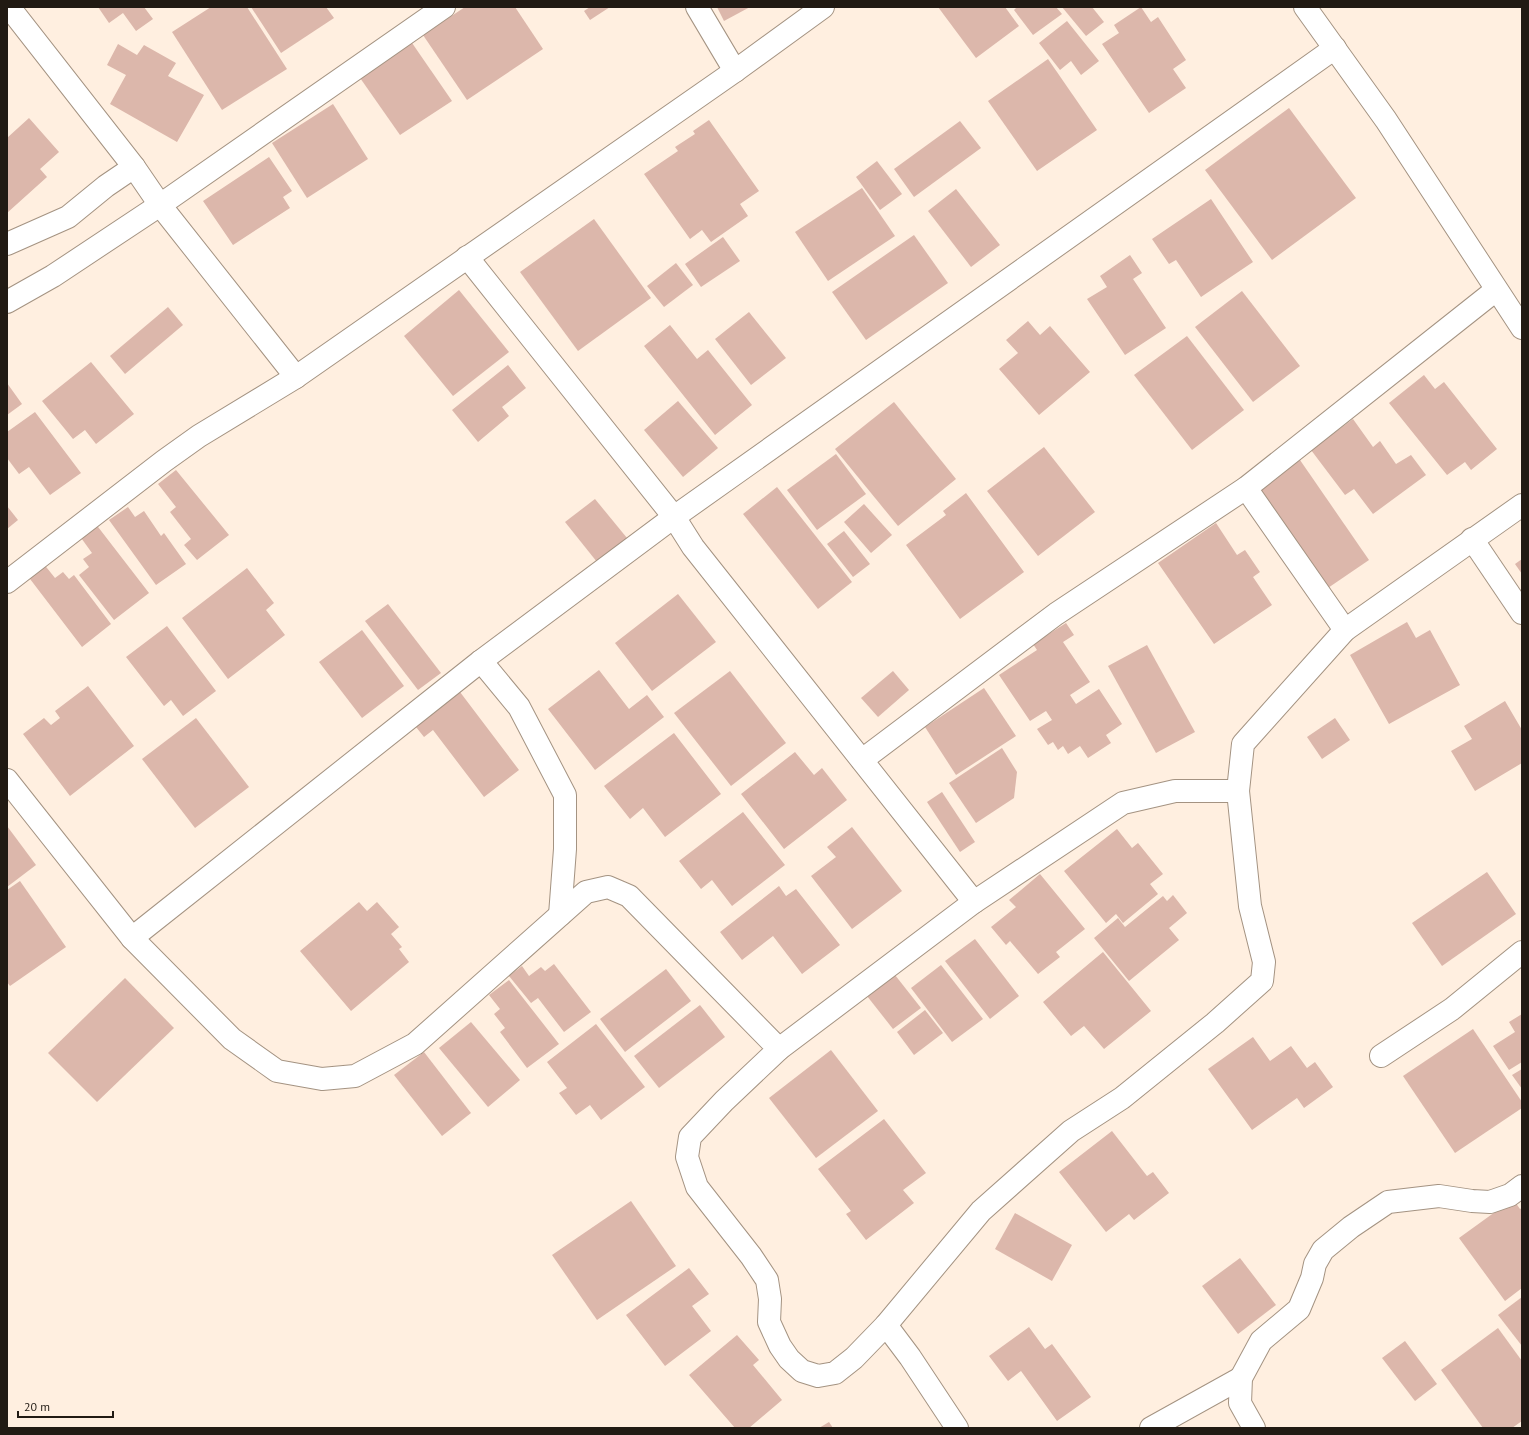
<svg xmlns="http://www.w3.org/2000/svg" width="1529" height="1435" viewBox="0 0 1529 1435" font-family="'PT Sans',sans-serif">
<rect width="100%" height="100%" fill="#ffefe0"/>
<g fill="#dcb7ab">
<polygon points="98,7 144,7 153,19 136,31 123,13 109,23"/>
<polygon points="211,7 247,7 287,69 222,110 172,32"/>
<polygon points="251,7 326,7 334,18 281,53"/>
<polygon points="465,7 515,7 543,49 467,100 423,35"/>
<polygon points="590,7 610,7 590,20 584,11"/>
<polygon points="717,7 750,7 724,21"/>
<polygon points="938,7 1005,7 1019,26 976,58"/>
<polygon points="1017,7 1056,7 1062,14 1033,35 1014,10"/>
<polygon points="1062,7 1092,7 1104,22 1086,36"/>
<polygon points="1141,7 1151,22 1158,17 1186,60 1173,69 1186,88 1149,113 1102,44 1119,33 1114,25"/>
<polygon points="1067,21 1099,61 1081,75 1071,61 1060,70 1039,43"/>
<polygon points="410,40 452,101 400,135 358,75"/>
<polygon points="118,44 137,55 144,45 176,63 168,76 204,95 177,142 110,104 126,75 107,65"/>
<polygon points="1048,59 1097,130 1037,171 988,101"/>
<polygon points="333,104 368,159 307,198 272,143"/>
<polygon points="1289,108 1356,198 1272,260 1205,170"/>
<polygon points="29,118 59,152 40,169 47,177 7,213 7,138"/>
<polygon points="709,120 759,191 740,204 748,216 711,242 702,230 690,239 644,174 678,151 675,147 695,134 693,131"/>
<polygon points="960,121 981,148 914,197 894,169"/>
<polygon points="269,157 292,191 283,197 290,208 233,245 203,201"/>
<polygon points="877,161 902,194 880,210 856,177"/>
<polygon points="862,188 895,236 828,281 795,232"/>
<polygon points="956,189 1000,245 971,267 928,211"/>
<polygon points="1211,199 1253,262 1201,297 1176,260 1169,264 1152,239"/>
<polygon points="594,219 651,298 578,351 520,272"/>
<polygon points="914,235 948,283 866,340 832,292"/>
<polygon points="723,237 740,261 701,287 685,264"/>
<polygon points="1130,255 1142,273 1133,279 1166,328 1125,355 1087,299 1107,287 1100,276"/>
<polygon points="676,263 693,285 664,307 647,286"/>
<polygon points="459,290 509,352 453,396 404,336"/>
<polygon points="1242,291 1300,366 1253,402 1195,327"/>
<polygon points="168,307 183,325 125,374 110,356"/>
<polygon points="749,312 786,358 751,385 715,339"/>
<polygon points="1028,321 1040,335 1050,326 1090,372 1039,415 999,369 1018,353 1006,340"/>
<polygon points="670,325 697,359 708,350 752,405 715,435 644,346"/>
<polygon points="1187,336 1244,410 1192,450 1134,375"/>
<polygon points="91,362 134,414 96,444 85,430 73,439 42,401"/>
<polygon points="508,365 526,388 502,407 509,416 478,442 452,410"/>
<polygon points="1424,375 1435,389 1444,382 1497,449 1471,470 1465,462 1447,475 1389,403"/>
<polygon points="7,383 22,404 7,415"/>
<polygon points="678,401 718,448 683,477 644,430"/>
<polygon points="894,402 956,479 898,526 835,449"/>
<polygon points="35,412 81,473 50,495 29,467 19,474 7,458 7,432"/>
<polygon points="1353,419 1373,447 1380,441 1396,464 1411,455 1426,475 1373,514 1354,489 1345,495 1311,450"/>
<polygon points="1044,447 1095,512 1038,556 987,491"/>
<polygon points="836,454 866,494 817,530 787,490"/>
<polygon points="1300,460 1369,560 1325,590 1257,489"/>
<polygon points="176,470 229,535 197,560 184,545 191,539 170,512 176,507 158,484"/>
<polygon points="777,487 852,582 818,609 743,514"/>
<polygon points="966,493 1024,572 960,619 906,545 946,515 943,511"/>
<polygon points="595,499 627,538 597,562 565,522"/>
<polygon points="864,504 892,535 871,553 844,522"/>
<polygon points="7,506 18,520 7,529"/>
<polygon points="128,507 135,517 144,511 161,536 164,533 186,564 156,585 109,520"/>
<polygon points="95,523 149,593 114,620 79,575 89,567 83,559 92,553 79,535"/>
<polygon points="1216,523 1237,555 1245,550 1260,572 1253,577 1272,605 1214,644 1158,563"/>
<polygon points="844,531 870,564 853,577 827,544"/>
<polygon points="1522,559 1522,574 1515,564"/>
<polygon points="43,563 55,578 63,572 69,579 74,575 111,624 82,647 27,575"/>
<polygon points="247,568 274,603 266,610 285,635 228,679 182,618"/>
<polygon points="678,594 716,642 652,691 615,643"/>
<polygon points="388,604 441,673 418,690 365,621"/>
<polygon points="1407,622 1416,638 1430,630 1460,685 1389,724 1350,655"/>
<polygon points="1066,623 1074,635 1063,642 1090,682 1070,695 1076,704 1099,689 1122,724 1106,735 1111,743 1088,758 1080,746 1068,754 1063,746 1058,750 1053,742 1048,745 1037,729 1052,720 1046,711 1030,721 999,675 1037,650 1033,644"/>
<polygon points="167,626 216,691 183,716 171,700 164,706 126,657"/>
<polygon points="362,630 404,686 362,718 319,662"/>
<polygon points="1147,645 1195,732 1156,753 1108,666"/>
<polygon points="599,670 629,709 647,695 664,717 595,770 548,709"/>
<polygon points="730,671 786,743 731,786 674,713"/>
<polygon points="893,671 909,690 878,717 861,698"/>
<polygon points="88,686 134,746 70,796 23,734 44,718 51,725 60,718 55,711"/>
<polygon points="984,688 1016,736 956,775 925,727"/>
<polygon points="460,692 519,770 484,797 433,730 424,737 412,722 434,711"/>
<polygon points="1505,701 1522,730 1522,763 1475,791 1451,751 1472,739 1464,726"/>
<polygon points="196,718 249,787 195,828 142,759"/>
<polygon points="1335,718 1350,740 1322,759 1307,737"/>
<polygon points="674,733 721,794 665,837 643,808 630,819 604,786"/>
<polygon points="1002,748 1017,772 1014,798 976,823 949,783"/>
<polygon points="795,752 814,775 822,768 847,800 784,849 741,794"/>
<polygon points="942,792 975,842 960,852 927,802"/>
<polygon points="743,812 785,865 732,906 712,880 701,889 679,861"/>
<polygon points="7,826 36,865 7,887"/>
<polygon points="852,827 902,891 852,929 811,876 836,857 827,847"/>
<polygon points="1117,829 1132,848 1138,843 1163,874 1150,884 1158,894 1123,923 1116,914 1106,923 1064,871"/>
<polygon points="1487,872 1516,914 1442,966 1412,923"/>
<polygon points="1040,874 1085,929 1056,952 1060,957 1038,974 1010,941 1006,945 991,927 1016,907 1009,900"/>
<polygon points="20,881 66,947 10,986 7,982 7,890"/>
<polygon points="779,886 786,896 796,889 840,945 802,974 773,936 742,960 720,932"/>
<polygon points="1173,895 1187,913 1169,928 1179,940 1129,981 1094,938 1118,918 1125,927 1163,896 1167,901"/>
<polygon points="359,902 367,911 377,902 399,927 391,934 402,947 399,949 409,962 351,1011 300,951"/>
<polygon points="975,939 1019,996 990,1019 945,961"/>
<polygon points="1103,952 1151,1011 1104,1049 1084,1026 1071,1036 1043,1002"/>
<polygon points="554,964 591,1012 564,1032 538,998 531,1003 509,976 522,966 529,976 541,967 545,971"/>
<polygon points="941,965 983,1019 952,1042 911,988"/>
<polygon points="666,969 691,1001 625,1052 600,1019"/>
<polygon points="895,975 921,1008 893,1029 867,996"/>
<polygon points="125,978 174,1028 97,1102 48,1053"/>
<polygon points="509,980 559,1044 527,1068 500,1032 505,1028 494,1014 500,1009 489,995"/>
<polygon points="700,1005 725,1037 659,1088 634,1056"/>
<polygon points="925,1010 943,1033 914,1055 897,1032"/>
<polygon points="1522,1014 1522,1062 1509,1070 1493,1046 1515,1032 1509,1022"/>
<polygon points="471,1022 520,1080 488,1107 439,1048"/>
<polygon points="596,1024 645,1087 601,1120 590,1105 576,1115 559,1093 567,1088 547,1062"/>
<polygon points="1473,1029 1522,1102 1522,1108 1455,1153 1403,1076"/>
<polygon points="1253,1037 1270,1061 1291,1046 1307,1068 1315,1062 1333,1087 1304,1108 1297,1098 1252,1130 1208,1069"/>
<polygon points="831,1050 878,1111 816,1158 769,1098"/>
<polygon points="424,1052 471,1113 442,1136 394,1075"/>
<polygon points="1522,1069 1522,1089 1512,1075"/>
<polygon points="884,1119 926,1173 903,1190 914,1203 866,1240 846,1214 851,1211 818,1169"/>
<polygon points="1112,1131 1147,1176 1153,1172 1169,1193 1134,1220 1129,1214 1106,1232 1059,1172"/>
<polygon points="1513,1199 1520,1209 1522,1208 1522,1288 1505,1301 1459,1238"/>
<polygon points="631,1201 676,1266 597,1320 552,1255"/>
<polygon points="1015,1213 1072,1245 1052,1281 995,1249"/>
<polygon points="1240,1258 1276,1305 1238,1334 1202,1286"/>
<polygon points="689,1268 709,1294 692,1306 711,1331 665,1366 626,1315"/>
<polygon points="1522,1297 1522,1346 1498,1315"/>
<polygon points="1029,1327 1045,1349 1052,1344 1091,1397 1057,1421 1021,1371 1008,1381 989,1356"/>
<polygon points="1498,1328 1522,1361 1522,1421 1512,1428 1483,1428 1441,1370"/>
<polygon points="737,1335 759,1360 753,1365 782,1400 749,1428 735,1428 689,1375"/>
<polygon points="1405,1341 1437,1384 1415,1401 1382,1358"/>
<polygon points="829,1422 833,1428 819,1428"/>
</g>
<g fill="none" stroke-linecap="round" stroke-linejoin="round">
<g stroke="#a49382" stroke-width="24">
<g id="minor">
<polyline points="9,7 134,167 160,205 296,377"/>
<polyline points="697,7 735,71"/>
<polyline points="1305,7 1386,120 1522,328"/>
<polyline points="7,244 68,217 106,186 134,167"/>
<polyline points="467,257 674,517 693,547 974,902"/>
<polyline points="7,302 53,276 160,205 444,7"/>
<polyline points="1246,488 1345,630"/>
<polyline points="1472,539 1522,613"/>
<polyline points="7,582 164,461 199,436 296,377 735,71 823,7"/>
<polyline points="481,661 519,707 565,795 565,849 560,915"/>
<polyline points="862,760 1056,614 1246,488 1496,290"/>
<polyline points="7,780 132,938 232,1039 277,1071 322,1079 355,1076 415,1044 586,892 608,887 629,896 779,1049"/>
<polyline points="132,938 481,661 674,517 1335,48"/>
<polyline points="1381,1056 1452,1009 1522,952"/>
<polyline points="886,1325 981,1211 1071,1131 1122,1098 1215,1023 1262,981 1264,962 1250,906 1238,791"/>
<polyline points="957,1428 910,1357 886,1325 854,1358 835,1373 818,1376 802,1371 789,1359 780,1346 769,1322 770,1299 767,1280 751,1256 697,1187 687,1157 690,1137 724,1101 779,1049 974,902 1123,803 1175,791 1238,791 1243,744 1345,630 1522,505"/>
<polyline points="1151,1428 1241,1378"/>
<polyline points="1254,1428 1240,1403 1241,1378 1261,1341 1299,1309 1312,1278 1315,1264 1323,1250 1351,1227 1388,1202 1439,1196 1472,1201 1490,1202 1510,1195 1522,1186"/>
</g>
</g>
<use href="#minor" stroke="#fff" stroke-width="22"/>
</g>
<rect width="1529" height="1435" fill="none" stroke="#211a13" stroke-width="16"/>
<path d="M18 1411v6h95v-6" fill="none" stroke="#211a13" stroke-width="2"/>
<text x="24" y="1411" font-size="12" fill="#211a13" stroke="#ffefe0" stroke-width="3" paint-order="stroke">20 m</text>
</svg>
